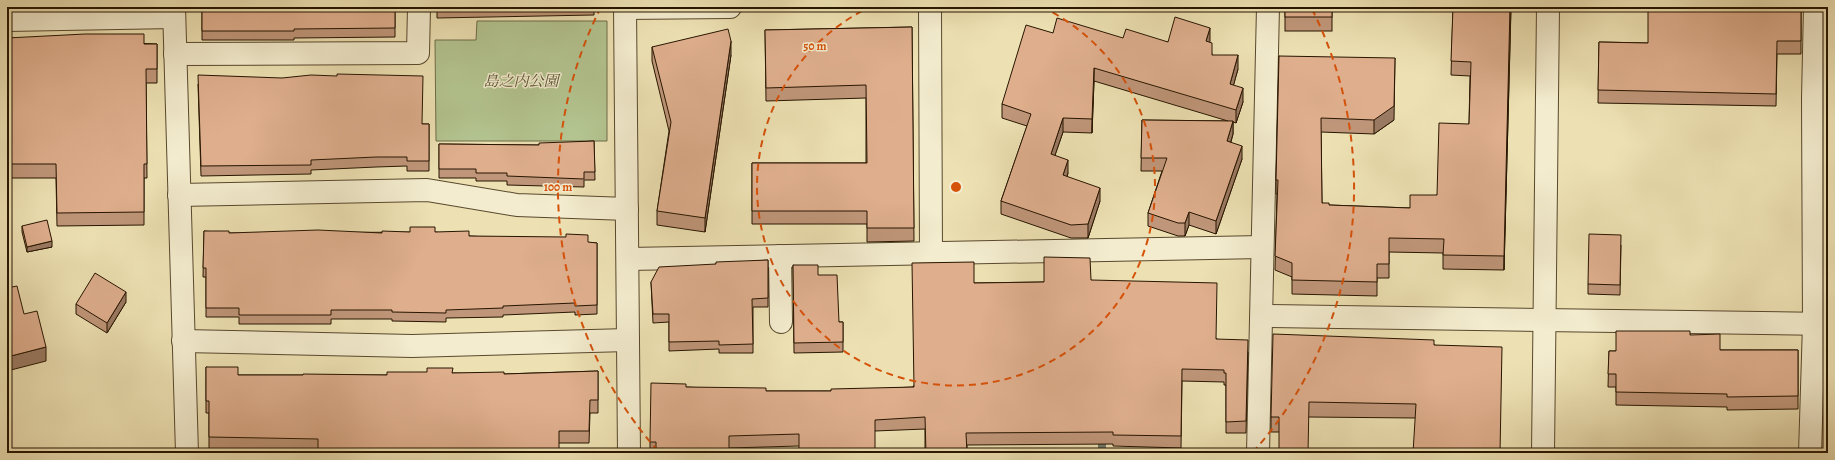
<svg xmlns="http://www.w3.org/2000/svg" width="1835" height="460" viewBox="0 0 1835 460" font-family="Alegreya,'Noto Serif JP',serif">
<rect width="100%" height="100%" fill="#ede1b3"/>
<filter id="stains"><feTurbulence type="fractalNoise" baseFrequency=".005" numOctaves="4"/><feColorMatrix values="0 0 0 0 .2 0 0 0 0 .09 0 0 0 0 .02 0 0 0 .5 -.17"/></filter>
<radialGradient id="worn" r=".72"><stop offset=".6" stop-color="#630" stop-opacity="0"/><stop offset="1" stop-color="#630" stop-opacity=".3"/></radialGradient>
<g fill="#b3c490" stroke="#6d6c48">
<polygon points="477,21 607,21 607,141 436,141 435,40 476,40"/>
<polygon points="1828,123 1828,294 1826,292"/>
</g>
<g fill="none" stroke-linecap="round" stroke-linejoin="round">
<polyline stroke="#6d796c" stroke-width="8" points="1102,453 1102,434"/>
<g stroke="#58482d" stroke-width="24">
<g id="minor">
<polyline points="174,7 187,453"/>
<polyline points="625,7 629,453"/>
<polyline points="930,7 931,254"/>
<polyline points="625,8 730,7"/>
<polyline points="7,20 174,17"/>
<polyline points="175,54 418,53 419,7"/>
<polyline points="179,195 427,190 517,205 627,209"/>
<polyline points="780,256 781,322"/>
<polyline points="628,259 1262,247"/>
<polyline points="1262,316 1828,324"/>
<polyline points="183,341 412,346 628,340"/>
<polyline points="1258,453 1268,7"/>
<polyline points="1543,453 1548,7"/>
<polyline points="1810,453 1814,324 1813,98 1815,7"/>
</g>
</g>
<use href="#minor" stroke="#f3ecce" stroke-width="22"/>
</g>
<g fill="#bf9679" stroke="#271500">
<polygon points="7,7 28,7 7,8"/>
<polygon points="202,7 395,7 395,37 294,38 294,40 202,40"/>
<polygon points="437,7 594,7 594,15 437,18"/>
<rect x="1285" y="7" width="47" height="24"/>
<polygon points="1453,7 1511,7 1504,270 1443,269 1443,253 1389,252 1389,278 1377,278 1377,296 1292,294 1292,277 1275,270 1277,194 1276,194 1276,180 1279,56 1394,120 1374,134 1321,132 1322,203 1329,205 1410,208 1437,195 1469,124 1470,76 1451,75"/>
<polygon points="1801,7 1801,54 1777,54 1776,106 1598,103 1599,42 1648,43"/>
<polygon points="912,27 914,241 867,242 867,224 752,224 752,163 866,163 866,98 766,101 765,30"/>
<polygon points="1053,33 1168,42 1210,42 1212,55 1238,69 1233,86 1243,102 1236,123 1233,122 1233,134 1231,142 1242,159 1216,234 1189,225 1185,236 1178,236 1148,226 1148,213 1162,171 1141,171 1142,120 1228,121 1094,81 1092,133 1063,132 1055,155 1068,173 1067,177 1100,201 1088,238 1071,238 1001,214 1001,201 1027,126 1002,118 1002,104"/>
<polygon points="7,38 157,44 157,83 146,83 147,178 144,178 144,225 57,226 56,178 7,178"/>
<polygon points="652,47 731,55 705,232 657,225 657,211 669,131 652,61"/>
<polygon points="198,84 423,124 429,124 429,171 407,171 407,166 376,167 311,170 311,174 201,176"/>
<polygon points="594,141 595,180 584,180 584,187 507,185 507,181 476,181 476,178 439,178 439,144 539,145"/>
<polygon points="22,226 52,247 27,252 22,232"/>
<polygon points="204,231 229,233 435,232 469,236 597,243 597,314 575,315 575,312 503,315 503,317 446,318 446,322 392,321 392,319 331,319 331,324 239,324 239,317 206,317 206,277 203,277"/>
<polygon points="1621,245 1620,295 1588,294 1588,284"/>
<polygon points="768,260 768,307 753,307 753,353 719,353 719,349 669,351 669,322 653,323 651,282 716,264"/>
<polygon points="793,265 818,275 839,322 843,322 843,352 794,353"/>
<polygon points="1091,280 1217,339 1248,352 1246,433 1226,433 1226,385 1224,385 1224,382 1182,381 1181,448 1113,446 1113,444 967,445 967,453 925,453 925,429 875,431 799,446 729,448 729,453 650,453 650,442 686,387 766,391 831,391 913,387 974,283 1044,282"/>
<polygon points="126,302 107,333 76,314 76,304"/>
<polygon points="1690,335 1720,350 1798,350 1798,409 1727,410 1727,407 1616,405 1616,387 1608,387 1609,351 1616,351"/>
<polygon points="1434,345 1502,362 1415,418 1309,417 1279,432 1271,432 1271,417"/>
<polygon points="206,367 238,375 387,375 452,373 504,374 598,371 598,413 590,413 589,443 559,443 318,451 209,450 209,413 206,413"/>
</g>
<g fill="#9b7a63" stroke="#271500">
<polygon points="1510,7 1511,7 1504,270 1504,256"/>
<polygon points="1210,28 1210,41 1206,54 1206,41"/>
<polygon points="731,41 731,55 705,232 705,218"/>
<polygon points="1238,55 1238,69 1230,98 1230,84"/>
<polygon points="1395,58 1394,120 1374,134 1374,120"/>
<polygon points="1094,68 1094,81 1092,133 1092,119"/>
<polygon points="1243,88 1243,102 1236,123 1236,110"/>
<polygon points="1063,118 1063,132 1051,167 1051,154"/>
<polygon points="1233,121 1233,134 1227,154 1227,141"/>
<polygon points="1242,146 1242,159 1216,234 1216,221"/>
<polygon points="1068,160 1068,173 1063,189 1063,175"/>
<polygon points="1100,188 1100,201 1088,238 1088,224"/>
<polygon points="1189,212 1189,225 1185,236 1185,223"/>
<polygon points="52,241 52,247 27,252 27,247"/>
<polygon points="126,292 126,302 107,333 107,323"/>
<polygon points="46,347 46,361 7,371 7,357"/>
</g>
<g fill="#deae8d" stroke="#271500">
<polygon points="202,7 395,7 395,28 294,29 294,31 202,31"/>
<polygon points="437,7 594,7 437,10"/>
<rect x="1285" y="7" width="47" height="10"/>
<polygon points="1453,7 1510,7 1504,256 1443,255 1444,239 1389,238 1389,264 1377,264 1377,282 1292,280 1292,263 1275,256 1278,180 1276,180 1279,56 1395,58 1394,106 1374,120 1321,118 1322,203 1329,203 1329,205 1410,208 1410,195 1437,195 1439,123 1469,124 1471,62 1451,61"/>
<polygon points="1648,7 1801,7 1801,41 1777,41 1776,94 1598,90 1599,42 1648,43"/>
<polygon points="1175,17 1210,28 1206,41 1212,43 1212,55 1238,55 1230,84 1243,88 1236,110 1094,68 1092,119 1063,118 1051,154 1068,160 1063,175 1100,188 1088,224 1071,225 1001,201 1031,114 1002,104 1026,25 1053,33 1057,18 1123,38 1126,29 1168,42"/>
<polygon points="912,27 914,228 867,228 867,211 752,211 752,163 867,163 866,85 766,88 765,30"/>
<polygon points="728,29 731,41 705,218 657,211 671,122 652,47"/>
<polygon points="85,34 144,34 144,44 157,44 157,69 146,69 147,164 144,164 144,212 57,213 56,164 7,164 7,38"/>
<polygon points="337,74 423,76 422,124 429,124 429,161 407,161 407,157 376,157 311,160 311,165 201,166 198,75 282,78 311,75 337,76"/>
<polygon points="1142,120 1233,121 1227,141 1242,146 1216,221 1189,212 1185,223 1178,223 1148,213 1167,158 1141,158"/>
<polygon points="594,141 595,172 584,172 584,179 507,176 507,173 476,173 476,169 439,169 439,144 539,145 539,143"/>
<polygon points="47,220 52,241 27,247 22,226"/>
<polygon points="410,227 435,227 435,232 469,231 469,236 566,237 566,234 588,235 588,242 597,243 597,305 575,306 575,303 503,306 503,308 446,310 446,313 392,312 392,310 331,310 331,315 239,315 239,308 206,308 206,268 203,268 204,231 229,231 229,233 318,230 382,233 382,231 410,232"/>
<polygon points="1589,234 1621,235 1620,285 1588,284"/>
<polygon points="1044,257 1090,258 1091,280 1217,283 1216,339 1248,340 1246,421 1226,422 1226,373 1224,373 1224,370 1182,369 1181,436 1113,435 1113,432 966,433 967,453 926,453 925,417 875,420 875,453 799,453 799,434 729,436 729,453 656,453 656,442 650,442 651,383 686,384 686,387 766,388 766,391 831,391 831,389 914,387 912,263 974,262 974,283 1044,282"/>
<polygon points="768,260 768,298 752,299 753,344 719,345 719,341 669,342 669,314 653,314 651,282 659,267 716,264 716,262"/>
<polygon points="793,265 818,265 818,275 837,275 839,322 843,322 843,342 794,343"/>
<polygon points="95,273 126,292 107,323 76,304"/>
<polygon points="17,286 24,314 37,311 46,347 7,357 7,288"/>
<polygon points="1616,331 1690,331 1690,335 1720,334 1720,350 1798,350 1798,396 1727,397 1727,394 1616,392 1616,374 1608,374 1609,351 1616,351"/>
<polygon points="1273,334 1434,340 1434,345 1502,347 1500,453 1413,453 1416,404 1309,402 1308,453 1279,453 1279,417 1271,417"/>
<polygon points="206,367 238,367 238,375 303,375 303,374 387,375 387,372 427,372 427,368 453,368 452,373 504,372 504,374 598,371 598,400 590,400 589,431 559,431 559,453 318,453 318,439 209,437 209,401 206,401"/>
</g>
<g fill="none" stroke="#d5520b" stroke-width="2" stroke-dasharray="7 5">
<path d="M1042 7A199 199 0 1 1 870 7"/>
<path d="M658 451A398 398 0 0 1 600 9M1312 9A398 398 0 0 1 1254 451"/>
</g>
<g text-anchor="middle" stroke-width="3" stroke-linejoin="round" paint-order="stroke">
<g font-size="15" font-style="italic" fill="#585232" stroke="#f3ecce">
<text x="521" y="86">島之内公園</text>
</g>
</g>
<circle cx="956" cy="187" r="6" fill="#d5520b" stroke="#f3ecce" stroke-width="2"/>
<g font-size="12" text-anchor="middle" font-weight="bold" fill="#d5520b" stroke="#f3ecce" stroke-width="3" stroke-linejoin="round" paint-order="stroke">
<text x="815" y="50">50 m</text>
<text x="558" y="191">100 m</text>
</g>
<rect width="1835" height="460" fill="none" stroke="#ede1b3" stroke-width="24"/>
<rect x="8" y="8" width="1819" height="444" fill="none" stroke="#271500" stroke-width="2"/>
<rect x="12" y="12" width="1811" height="436" fill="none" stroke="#271500"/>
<rect width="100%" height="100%" filter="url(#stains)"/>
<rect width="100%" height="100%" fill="url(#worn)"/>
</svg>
